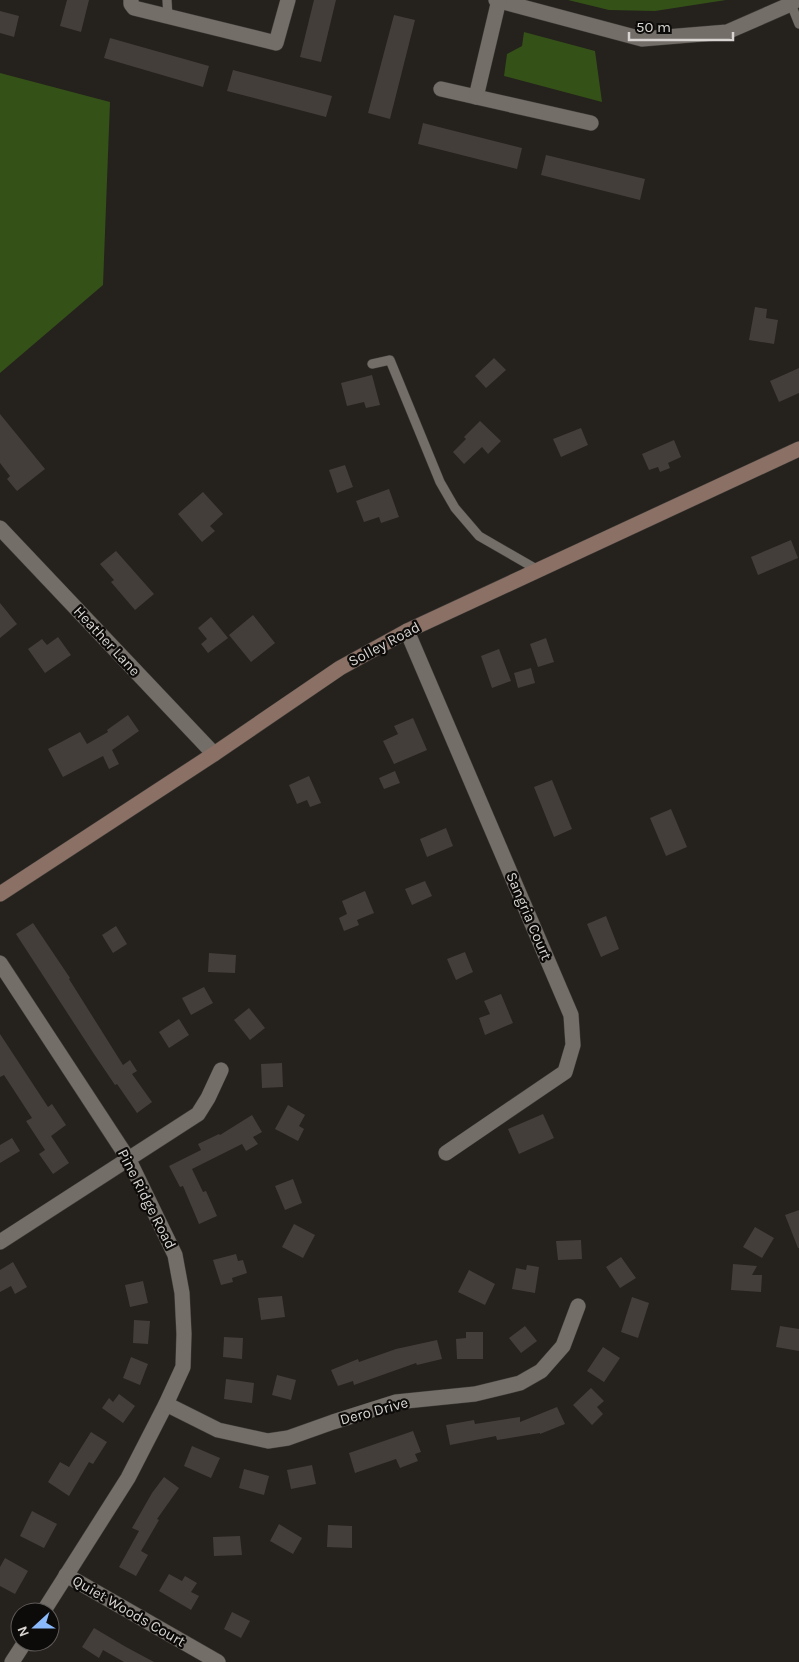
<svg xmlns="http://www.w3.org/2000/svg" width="799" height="1662" viewBox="0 0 799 1662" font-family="Karla,sans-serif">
<rect width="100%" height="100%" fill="#25211d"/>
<g fill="#345118">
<polygon points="568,0 726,0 655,11 609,10"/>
<polygon points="524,32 595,51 602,102 504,76 507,54 522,46"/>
<polygon points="0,73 110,102 103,285 0,373"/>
</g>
<g fill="#443e3b">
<polygon points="67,0 89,0 81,32 60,26"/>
<polygon points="314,0 336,0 321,62 300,57"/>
<polygon points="0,11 19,16 14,37 0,33"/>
<polygon points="394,15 415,20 390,119 368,113"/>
<polygon points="110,38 209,66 203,87 104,58"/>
<polygon points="233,70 332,96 326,117 227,91"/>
<polygon points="423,123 522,148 517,169 418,144"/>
<polygon points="546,155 645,179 640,200 541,175"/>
<polygon points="755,307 767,309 766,318 778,320 774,344 749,340"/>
<polygon points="494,358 506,370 486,388 475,376"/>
<polygon points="799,368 799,393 779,402 770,381"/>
<polygon points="372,375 380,405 366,408 364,402 347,406 341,383"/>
<polygon points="0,414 45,469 17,491 7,479 10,476 0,463"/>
<polygon points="480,421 501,441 488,454 482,447 464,464 453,452 466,439 464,437"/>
<polygon points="581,428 588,445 561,457 553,439"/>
<polygon points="674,440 681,457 668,463 670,468 660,472 658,467 649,470 642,454"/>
<polygon points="345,465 353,487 337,493 329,470"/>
<polygon points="389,489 399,517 381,523 379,517 364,522 356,501"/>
<polygon points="203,492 223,514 210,526 215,531 202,542 178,514"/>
<polygon points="791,540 798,558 758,575 751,557"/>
<polygon points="116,551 154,594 135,610 111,582 114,580 100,564"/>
<polygon points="0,603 17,624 0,638"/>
<polygon points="253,615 275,643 251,662 229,635"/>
<polygon points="211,617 228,638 208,653 201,644 207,639 198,628"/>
<polygon points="58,637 71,655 45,673 28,649 42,639 47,645"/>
<polygon points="546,638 554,662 538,667 530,644"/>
<polygon points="499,649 511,681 492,688 481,656"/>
<polygon points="531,668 535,683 518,688 514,673"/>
<polygon points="128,715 139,731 112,750 119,764 109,769 103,756 63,777 48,749 80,732 87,744 108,732 107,730"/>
<polygon points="413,718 427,750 394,764 383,741 398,734 394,726"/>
<polygon points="395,771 400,783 384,789 379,778"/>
<polygon points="309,776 321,803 310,807 307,800 297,804 289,785"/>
<polygon points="552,780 572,829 554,837 534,787"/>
<polygon points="671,809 687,847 666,856 650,818"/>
<polygon points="446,828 453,846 427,857 420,839"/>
<polygon points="425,881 432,896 412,905 405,889"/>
<polygon points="365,891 374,913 357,920 359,925 344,931 339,918 347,914 342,901"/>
<polygon points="606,916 619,949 601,957 587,924"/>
<polygon points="33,923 70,978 69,979 123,1065 130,1060 137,1071 132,1074 152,1102 137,1113 117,1084 115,1085 94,1054 16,934"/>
<polygon points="116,926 127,944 113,953 102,935"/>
<polygon points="465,952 473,972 456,980 447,959"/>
<polygon points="209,953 236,955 235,973 208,972"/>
<polygon points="204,987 213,1003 191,1015 182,998"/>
<polygon points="501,994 513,1023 485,1035 479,1018 490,1014 484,1001"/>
<polygon points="249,1008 265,1028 250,1040 234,1020"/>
<polygon points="179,1019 189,1035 169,1048 159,1032"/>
<polygon points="0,1034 48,1107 52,1104 66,1125 51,1136 69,1163 53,1174 39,1154 45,1150 26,1121 32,1118 4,1075 0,1077"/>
<polygon points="282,1063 283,1087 262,1088 261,1064"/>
<polygon points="288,1105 305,1115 299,1126 304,1129 298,1141 275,1129"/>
<polygon points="543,1114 554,1138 519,1154 508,1129"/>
<polygon points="252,1115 262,1132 253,1137 258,1144 246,1151 242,1144 192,1169 203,1192 206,1191 217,1216 199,1224 183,1186 180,1187 169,1166 201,1150 198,1144 219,1134 220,1135"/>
<polygon points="12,1138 20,1151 0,1163 0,1145"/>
<polygon points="293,1179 302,1203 285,1210 275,1186"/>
<polygon points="799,1210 799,1248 798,1248 785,1215"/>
<polygon points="294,1224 315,1235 303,1258 282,1247"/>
<polygon points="755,1227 774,1238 762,1258 743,1247"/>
<polygon points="581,1240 582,1259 558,1260 556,1241"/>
<polygon points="236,1254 238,1261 243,1260 247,1273 232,1278 233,1282 221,1285 213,1260"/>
<polygon points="621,1257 636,1278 620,1288 606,1267"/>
<polygon points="13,1262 27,1287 15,1294 11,1286 0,1292 0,1270"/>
<polygon points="733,1264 757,1266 752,1275 762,1275 761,1292 731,1290"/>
<polygon points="527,1265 539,1267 535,1293 512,1289 516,1268 526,1270"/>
<polygon points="469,1270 495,1284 485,1305 458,1292"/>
<polygon points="143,1281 148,1303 130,1307 125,1285"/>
<polygon points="282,1296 285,1317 261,1320 258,1298"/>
<polygon points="632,1297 649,1303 638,1338 621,1332"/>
<polygon points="134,1320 150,1321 148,1344 133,1343"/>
<polygon points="525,1326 537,1341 521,1353 509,1338"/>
<polygon points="780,1326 799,1329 799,1351 776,1347"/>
<polygon points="466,1332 483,1332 483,1359 457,1359 456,1339 466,1338"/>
<polygon points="224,1337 243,1338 242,1359 223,1357"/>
<polygon points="437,1340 442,1359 417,1365 416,1363 354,1385 353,1381 338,1386 331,1370 358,1359 359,1362 396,1349"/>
<polygon points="603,1347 620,1358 604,1382 587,1371"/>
<polygon points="131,1357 148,1364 140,1385 123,1378"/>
<polygon points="277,1375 296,1380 291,1400 272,1395"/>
<polygon points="226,1379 254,1383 252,1403 224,1399"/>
<polygon points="591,1388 604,1401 597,1407 603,1414 592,1425 573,1405"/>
<polygon points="119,1394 135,1406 123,1423 102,1408 109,1398 113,1402"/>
<polygon points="557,1407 565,1424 540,1434 540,1433 497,1440 496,1436 450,1445 446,1425 474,1420 475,1424 520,1417 520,1422"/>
<polygon points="413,1431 421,1452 415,1454 418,1461 400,1468 396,1459 355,1473 349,1453"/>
<polygon points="91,1432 107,1442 93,1464 89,1462 69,1496 48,1482 60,1462 69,1467"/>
<polygon points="192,1446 220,1458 211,1478 184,1466"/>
<polygon points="312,1465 316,1484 291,1489 287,1470"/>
<polygon points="244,1469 269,1476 264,1495 239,1488"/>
<polygon points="164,1477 179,1488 157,1519 159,1520 141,1551 148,1555 136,1576 119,1567 139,1531 132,1528 152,1493"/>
<polygon points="32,1511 57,1524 44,1548 20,1536"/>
<polygon points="279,1524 302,1538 293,1554 270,1541"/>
<polygon points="328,1525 352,1526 352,1548 327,1547"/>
<polygon points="240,1536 242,1555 214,1556 213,1537"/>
<polygon points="5,1558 28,1571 15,1594 0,1586 0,1567"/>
<polygon points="169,1574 182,1581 185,1576 197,1583 191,1592 199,1596 191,1610 159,1591"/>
<polygon points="232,1612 250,1621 241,1638 224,1629"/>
<polygon points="94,1628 126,1647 154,1662 124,1662 103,1650 99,1658 82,1647"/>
</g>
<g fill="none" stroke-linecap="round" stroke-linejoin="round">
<g stroke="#3e3b37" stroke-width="10">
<g id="lane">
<polyline points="167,0 168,17"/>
<polyline points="791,4 799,24"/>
<polyline points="372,364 390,360 440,482 455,508 479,536 538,570"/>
</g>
</g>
<g stroke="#3e3b37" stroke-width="16">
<g id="street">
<polyline points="131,0 131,4 134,8 276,43 288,0"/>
<polyline points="496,0 642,39 727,32 791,4 796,0"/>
<polyline points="441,89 591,123"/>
<polyline points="476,97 499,0"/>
<polyline points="0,528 214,754"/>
<polyline points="407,631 571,1015 573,1045 565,1072 446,1153"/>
<polyline points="0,963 129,1160 175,1255 182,1293 184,1334 183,1367 166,1404 128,1478 43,1612"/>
<polyline points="0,1242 198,1114 208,1098 221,1070"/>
<polyline points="166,1404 218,1430 268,1441 288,1438 333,1422 396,1402 475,1394 520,1383 541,1371 563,1346 578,1306"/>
<polyline points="66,1575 218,1662"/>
<polyline points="12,1662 25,1642"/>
</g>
</g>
<g stroke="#3e3b37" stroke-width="16">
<polyline id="secondary" points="0,894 214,754 340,668 407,631 799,449"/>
</g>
<use href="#lane" stroke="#736e68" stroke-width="9"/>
<use href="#street" stroke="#736e68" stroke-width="15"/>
<use href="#secondary" stroke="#8a7065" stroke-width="15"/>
</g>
<g text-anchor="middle" stroke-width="4.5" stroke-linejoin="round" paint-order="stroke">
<g font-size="15" fill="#d7d4d1" stroke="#0d0b09">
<text transform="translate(107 641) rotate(47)" y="5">Heather Lane</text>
<text transform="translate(384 644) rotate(-28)" y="5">Solley Road</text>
<text transform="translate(529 916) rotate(67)" y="5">Sangria Court</text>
<text transform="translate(147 1199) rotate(63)" y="5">Pine Ridge Road</text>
<text transform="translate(374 1411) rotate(-15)" y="5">Dero Drive</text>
<text transform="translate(129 1611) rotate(30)" y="5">Quiet Woods Court</text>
</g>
</g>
<g transform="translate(35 1627) rotate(249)"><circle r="24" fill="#0d0b09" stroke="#5e5b59"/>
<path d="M0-4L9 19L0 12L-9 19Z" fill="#8bbafc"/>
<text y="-8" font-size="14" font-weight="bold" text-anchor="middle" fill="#d7d4d1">N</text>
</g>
<path d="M629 32v8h104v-8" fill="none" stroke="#d7d4d1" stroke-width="2.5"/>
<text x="636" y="32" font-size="15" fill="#d7d4d1" stroke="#0d0b09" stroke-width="4" paint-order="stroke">50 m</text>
</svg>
